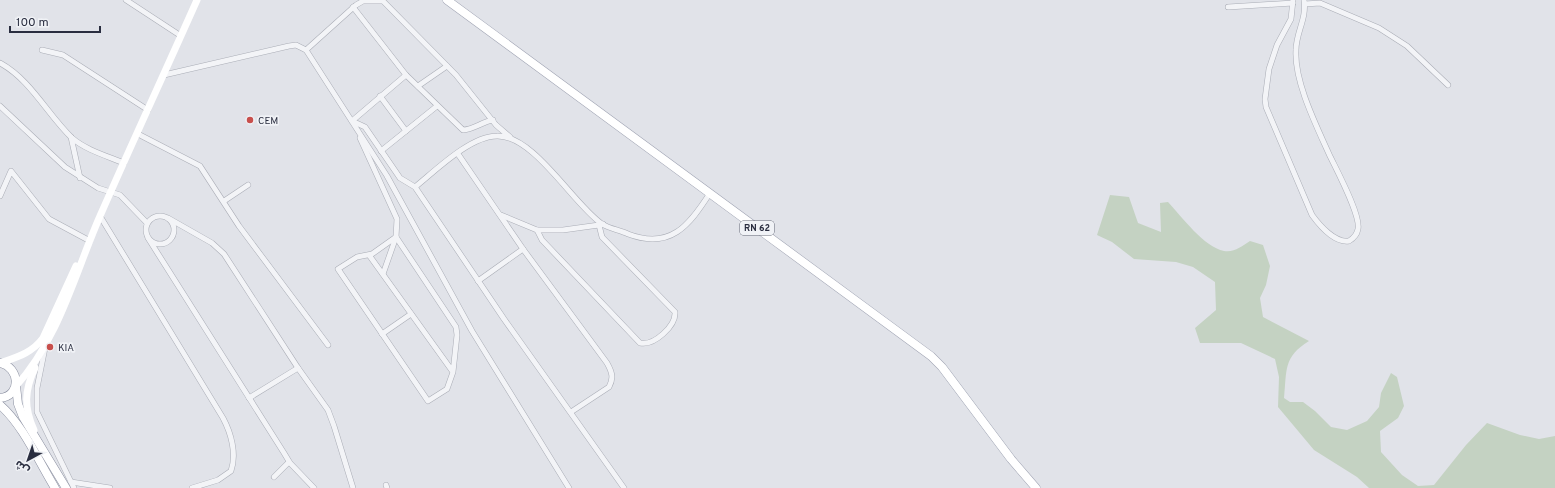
<svg xmlns="http://www.w3.org/2000/svg" width="1555" height="488" viewBox="0 0 1555 488" font-family="Overpass,'Noto Sans Arabic',sans-serif">
<rect width="100%" height="100%" fill="#e1e3e9"/>
<path fill="#c4d2c2" d="M1110 195 1129 197 1138 223 1161 232 1160 203 1168 202C1182 217 1204 247 1224 251 1234 253 1242 246 1250 241L1263 245 1270 266 1266 285 1260 298 1263 317 1309 341C1283 357 1287 370 1284 398L1290 402H1303L1315 411 1331 427 1347 430 1367 421 1379 407 1381 393 1391 373 1397 377 1404 406 1398 418 1380 431 1381 452 1402 475 1418 486 1434 485 1466 445 1487 423 1520 435 1539 439 1555 436V488H1369L1357 477 1314 450 1278 407 1279 377 1275 359 1241 343H1200L1195 328 1216 310 1215 282 1193 267 1176 262 1134 259 1112 242 1097 235Z"/>
<g fill="none" stroke-linecap="round" stroke-linejoin="round">
<g stroke="#aaadb6" stroke-width="6">
<g id="minor">
<polyline points="126,0 181,36"/>
<path d="M1293 0 1291 19 1277 45 1269 69 1265 99 1266 107 1312 215C1320 226 1335 243 1349 241 1354 238 1357 235 1358 229 1361 215 1336 169 1329 154 1316 125 1294 81 1296 50 1296 32 1307 19 1304 0"/>
<polyline points="1305,4 1320,3 1379,28 1407,46 1448,85"/>
<path d="M353 7 406 75 463 130C474 129 482 122 493 120"/>
<polyline points="1228,7 1293,3"/>
<polyline points="42,50 63,55 148,110"/>
<polyline points="306,50 356,5 363,1 383,1 456,75 496,125 510,137"/>
<path d="M0 63C31 80 47 114 72 138 86 150 107 156 124 163"/>
<polyline points="164,75 289,46 296,45 306,50 387,176 472,331 569,488"/>
<polyline points="418,86 447,66"/>
<polyline points="380,96 406,131"/>
<polyline points="0,106 65,167 98,188 120,195 147,223"/>
<polyline points="352,121 365,127 400,178 415,187 504,319 624,488"/>
<polyline points="352,121 406,75"/>
<polyline points="138,134 200,166 239,226 328,345"/>
<polyline points="71,137 80,178"/>
<polyline points="360,138 397,219 396,237 383,274"/>
<polyline points="381,151 437,106"/>
<path d="M458 154 523 249 607 363C612 372 614 378 609 387L571 412"/>
<path d="M415 187C435 171 470 136 497 136 534 135 573 204 602 224 610 229 620 230 628 234 670 250 689 226 710 193"/>
<polyline points="0,196 11,171 49,219 90,241"/>
<polyline points="224,201 248,185"/>
<path d="M501 215 537 230 542 240 640 343C654 346 676 326 675 312L602 237 599 225 603 224"/>
<circle cx="160" cy="230" r="14"/>
<path d="M100 216 223 418C231 433 237 454 231 471L218 480 192 488"/>
<polyline points="168,218 212,243 224,254 298,368 328,410 334,426 353,488"/>
<polyline points="537,230 563,230 599,225"/>
<polyline points="148,238 284,453 290,463 314,488"/>
<polyline points="369,255 453,372 447,389 428,401 338,269 357,257 372,254 396,237 456,327 457,335 453,372"/>
<polyline points="478,281 523,249"/>
<polyline points="382,334 411,314"/>
<polyline points="45,348 37,388 37,412 74,488"/>
<polyline points="249,398 298,368"/>
<polyline points="274,477 289,462"/>
<polyline points="71,482 110,488"/>
<polyline points="386,485 387,488"/>
</g>
</g>
<g stroke="#a1a5b4" stroke-width="9">
<polyline id="primary" points="447,0 931,356 942,367 1011,459 1036,488"/>
</g>
<g stroke="#898e9f" stroke-width="9">
<g id="trunk">
<path d="M0 363C20 367 22 396 0 398"/>
<polyline points="16,386 18,404 23,417 66,488"/>
<path d="M0 405C23 425 39 462 55 488"/>
</g>
</g>
<use href="#minor" stroke="#f3f4f7" stroke-width="5"/>
<g stroke="#fff" stroke-width="7">
<path d="M0 363C17 357 32 353 43 338L76 266"/>
<path d="M16 386C59 339 75 273 100 216 132 143 165 72 197 0"/>
<path d="M34 430C24 408 24 391 35 368"/>
</g>
<use href="#primary" stroke="#fff" stroke-width="8"/>
<use href="#trunk" stroke="#fff" stroke-width="8"/>
</g>
<g fill="#c84f4c" stroke="#f0f2f6" stroke-width="1.5">
<circle cx="250" cy="120" r="4"/>
<circle cx="50" cy="347" r="4"/>
</g>
<g text-anchor="middle" stroke-width="3.5" stroke-linejoin="round" paint-order="stroke">
<rect fill="#f0f2f6" stroke="#656977" stroke-width="1" x="740" y="221" width="34" height="14" rx="3"/>
<g font-size="9" font-weight="bold" fill="#2a2e40">
<text x="757" y="231">RN 62</text>
</g>
<g font-size="10" fill="#2a2e40" stroke="#f0f2f6" text-anchor="start">
<text x="258" y="124">CEM</text>
<text x="58" y="351">KIA</text>
</g>
</g>
<g transform="translate(28 460) rotate(220)" stroke="#f0f2f6" stroke-width="3" paint-order="stroke">
<path d="M0-3L7 15L0 10L-7 15Z" fill="#2a2e40"/>
<text y="-6" font-size="11" font-weight="bold" text-anchor="middle" fill="#2a2e40">ش</text>
</g>
<path d="M10 26v6h90v-6" fill="none" stroke="#2a2e40" stroke-width="2"/>
<text x="16" y="26" font-size="12" fill="#2a2e40" stroke="#f0f2f6" stroke-width="3" paint-order="stroke">100 m</text>
</svg>
